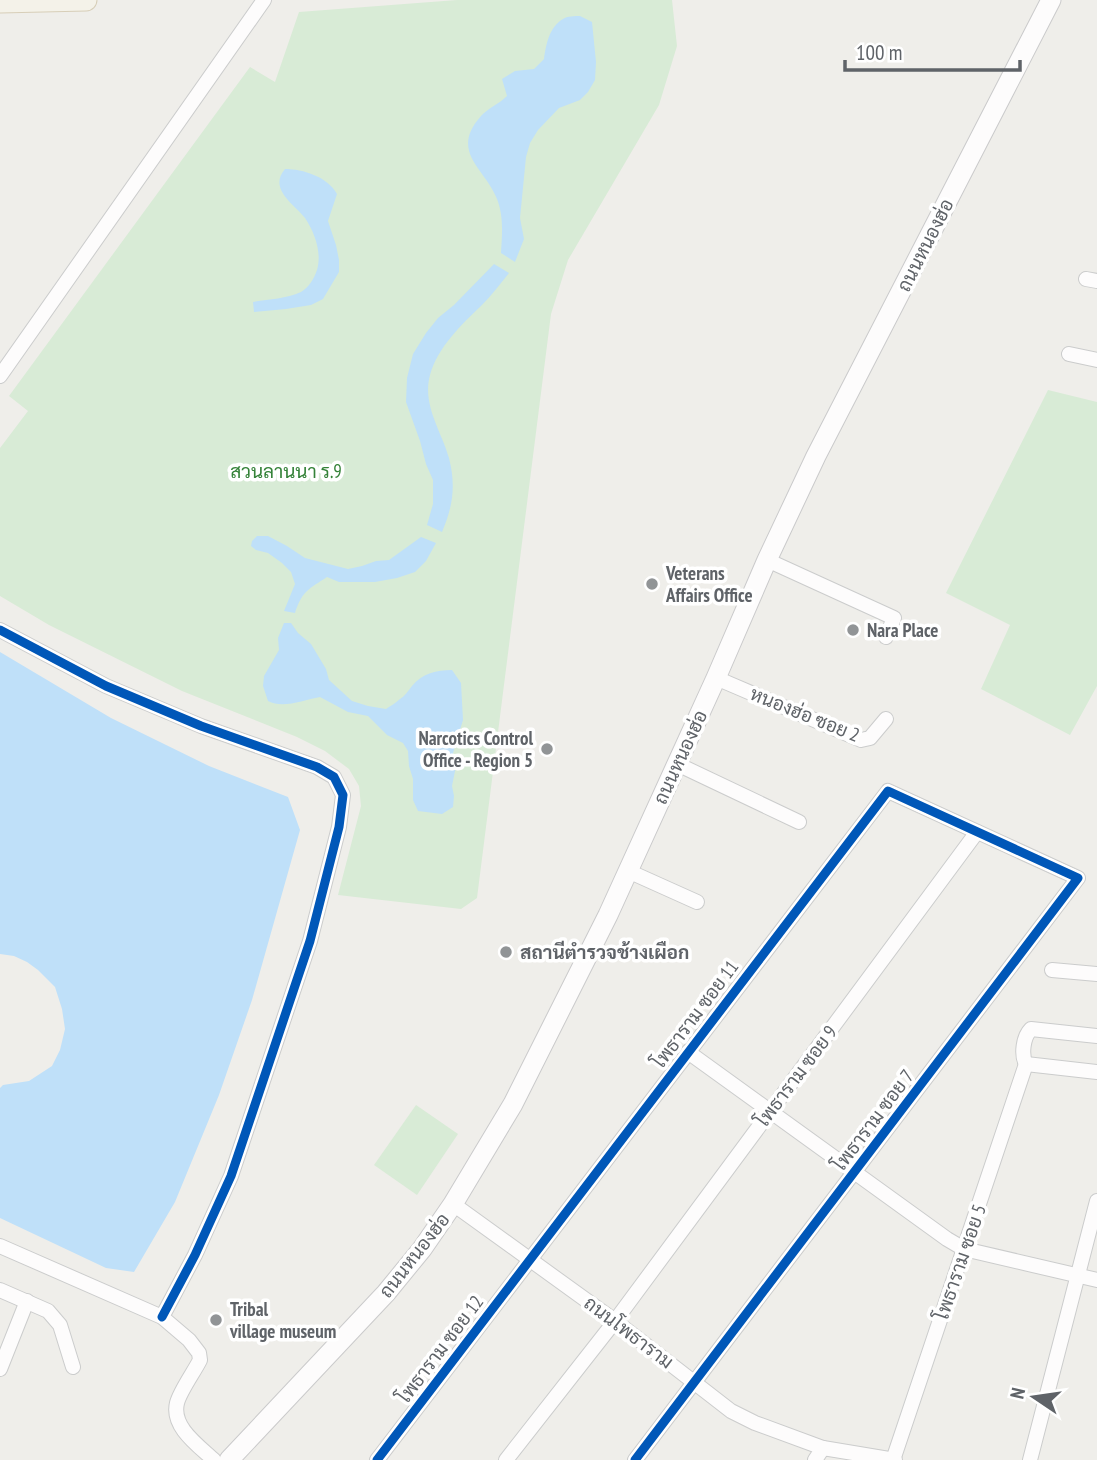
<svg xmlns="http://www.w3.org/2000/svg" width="1097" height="1460" viewBox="0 0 1097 1460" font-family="'PT Sans Narrow',Sarabun,sans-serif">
<rect width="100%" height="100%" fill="#efeeea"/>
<g fill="#d8ebd6">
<polygon points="457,0 672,0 677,46 659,105 568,260 551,314 477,898 461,909 338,895 361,806 359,786 349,769 325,751 297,737 182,691 49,625 0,596 0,448 28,411 9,396 250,67 275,82 299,12"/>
<polygon points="1048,390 1097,402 1097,686 1070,735 981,689 1010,625 946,593"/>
<polygon points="416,1105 458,1134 417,1195 374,1165"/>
</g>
<g fill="#bfe0f9">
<path d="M580 16 592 22 596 62 595 80 588 92 580 100 559 108 538 130 530 143 526 157 520 218 524 239 515 262 501 253C502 234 504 217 497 199 485 168 449 152 481 116 488 108 499 104 507 96L502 79 515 71 534 69 544 59C546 45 549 27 563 19 567 16 575 16 580 16Z"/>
<path d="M285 169C303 169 328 177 337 194L328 221 336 245 339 260V272L323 299 311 305 286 309 254 312 253 302C269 299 286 299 301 292 309 287 314 279 317 270 322 253 315 233 305 218 294 204 268 189 285 169Z"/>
<path d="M494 264 509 273C500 284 491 296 481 306 461 325 438 347 430 375 422 405 441 430 449 458 456 486 453 506 442 532L427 525 433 504V480L426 464 420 441 406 402 407 378 413 354 426 333 438 318 454 305Z"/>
<path d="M257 536H268L287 546 305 558 348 569 362 566 376 561 389 560 421 537 436 543 426 561 415 572 397 578 375 582H339L327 577C309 589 302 591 295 613L284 611 295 584 291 572 282 563 268 553 256 550 251 546 252 541Z"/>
<path d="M284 623H291L298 633 311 644 326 669 329 680 352 701 368 706 386 709C390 706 396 703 400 699 405 696 408 691 412 686 423 673 436 670 452 670L461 683 463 720 453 753 456 766 452 786 454 796 453 807 442 814 418 811 413 800V779L409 766 408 751 403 743 387 735 368 716 348 712 320 697C303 700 283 709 268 701L263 686 264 676 279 650 278 638Z"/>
<polygon points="0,652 111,718 209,766 288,797 300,830 252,1000 219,1095 175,1202 134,1272 106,1268 0,1218 0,1088 3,1085 29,1081 52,1066 60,1050 65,1029 62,1009 55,987 38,970 27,962 14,956 0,954"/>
</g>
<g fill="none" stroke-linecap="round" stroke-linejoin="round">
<g stroke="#cbcccc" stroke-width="16">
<g id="street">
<polyline points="1086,279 1097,281"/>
<polyline points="1069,354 1097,360"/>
<polyline points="0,376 264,0"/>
<polyline points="767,560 894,618 886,637"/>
<polyline points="0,630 106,686 201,726 317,767 334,777 343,795 339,827 310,941 231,1176 195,1255 162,1317"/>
<polyline points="716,678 861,740 870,738 886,719"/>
<polyline points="677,764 799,822"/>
<polyline points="628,871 697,902"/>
<polyline points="1052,970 1097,974"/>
<polyline points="688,1052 947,1239 964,1249 1097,1280"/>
<path d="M1026 1064C1021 1055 1023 1037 1031 1029L1097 1036"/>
<polyline points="1026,1064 1097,1072"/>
<polyline points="453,1204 615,1321 731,1411 755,1423 823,1448 895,1460"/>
<path d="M0 1246 162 1317 189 1340 199 1353 200 1360C194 1372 180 1391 177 1403 171 1427 199 1446 214 1460"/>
<polyline points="0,1290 48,1311 60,1325 73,1367"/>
<polyline points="0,1369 27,1301"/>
<polyline points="377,1460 888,791 1078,878 635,1460"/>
<polyline points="506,1460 615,1321 977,832"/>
<polyline points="815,1460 823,1448"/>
<polyline points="893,1460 1026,1064"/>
<polyline points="1030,1460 1097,1201"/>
</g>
</g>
<g stroke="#cacacb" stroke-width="21">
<polyline id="secondary" points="229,1460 386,1293 422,1249 453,1204 513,1104 608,915 716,678 767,560 816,456 1051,0"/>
</g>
<g stroke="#d7ceb8" stroke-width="23">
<polyline id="primary" points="0,2 86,0"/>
</g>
<use href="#street" stroke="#fdfcfc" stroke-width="14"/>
<use href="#secondary" stroke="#fdfcfc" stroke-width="19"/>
<use href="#primary" stroke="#f4f2e9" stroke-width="21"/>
<g stroke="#fff" stroke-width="13">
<g id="cycleway">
<polyline points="0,630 106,686 201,726 317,767 334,777 343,795 339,827 310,941 231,1176 195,1255 162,1317"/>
<polyline points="377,1460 888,791 1078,878 635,1460"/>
</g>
</g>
<use href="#cycleway" stroke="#0057b8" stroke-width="9"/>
</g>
<g fill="#919496" stroke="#fff" stroke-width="2.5">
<circle cx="652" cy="584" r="7"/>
<circle cx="853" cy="630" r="7"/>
<circle cx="547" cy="749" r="7"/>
<circle cx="506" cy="952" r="7"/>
<circle cx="216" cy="1320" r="7"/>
</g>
<g text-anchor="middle" stroke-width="7" stroke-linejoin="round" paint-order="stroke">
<g font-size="19" fill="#5f6368" stroke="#fff">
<text transform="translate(925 245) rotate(-63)" y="7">ถนนหนองฮ่อ</text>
<text transform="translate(805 714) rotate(22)" y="7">หนองฮ่อ ซอย 2</text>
<text transform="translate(680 757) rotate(-65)" y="7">ถนนหนองฮ่อ</text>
<text transform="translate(695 1014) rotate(-53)" y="7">โพธาราม ซอย 11</text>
<text transform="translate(796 1076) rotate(-53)" y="7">โพธาราม ซอย 9</text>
<text transform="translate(873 1120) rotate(-53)" y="7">โพธาราม ซอย 7</text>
<text transform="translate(414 1255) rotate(-52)" y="7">ถนนหนองฮ่อ</text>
<text transform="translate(960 1262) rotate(-71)" y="7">โพธาราม ซอย 5</text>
<text transform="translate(629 1332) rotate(37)" y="7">ถนนโพธาราม</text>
<text transform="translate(440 1349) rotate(-53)" y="7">โพธาราม ซอย 12</text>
</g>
<g font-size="19" fill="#348238" stroke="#fff">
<text x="286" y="478">สวนลานนา ร.9</text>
</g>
<g font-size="19" font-weight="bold" fill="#5f6368" stroke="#fff" text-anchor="start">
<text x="666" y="580">Veterans<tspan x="666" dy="22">Affairs Office</tspan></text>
<text x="867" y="637">Nara Place</text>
<text x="533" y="745" text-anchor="end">Narcotics Control<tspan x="533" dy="22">Office - Region 5</tspan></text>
<text x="520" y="959">สถานีตำรวจช้างเผือก</text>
<text x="230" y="1316">Tribal<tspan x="230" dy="22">village museum</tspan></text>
</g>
</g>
<g transform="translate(1034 1397) rotate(283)" stroke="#ffffff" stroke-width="5" paint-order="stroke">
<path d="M0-5L12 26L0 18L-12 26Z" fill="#5f6368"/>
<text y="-10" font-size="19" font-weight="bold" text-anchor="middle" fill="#5f6368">N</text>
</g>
<path d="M845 60v10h175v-10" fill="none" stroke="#5f6368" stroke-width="3.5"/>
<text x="856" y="60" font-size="21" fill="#5f6368" stroke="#ffffff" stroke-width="5" paint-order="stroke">100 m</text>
</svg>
